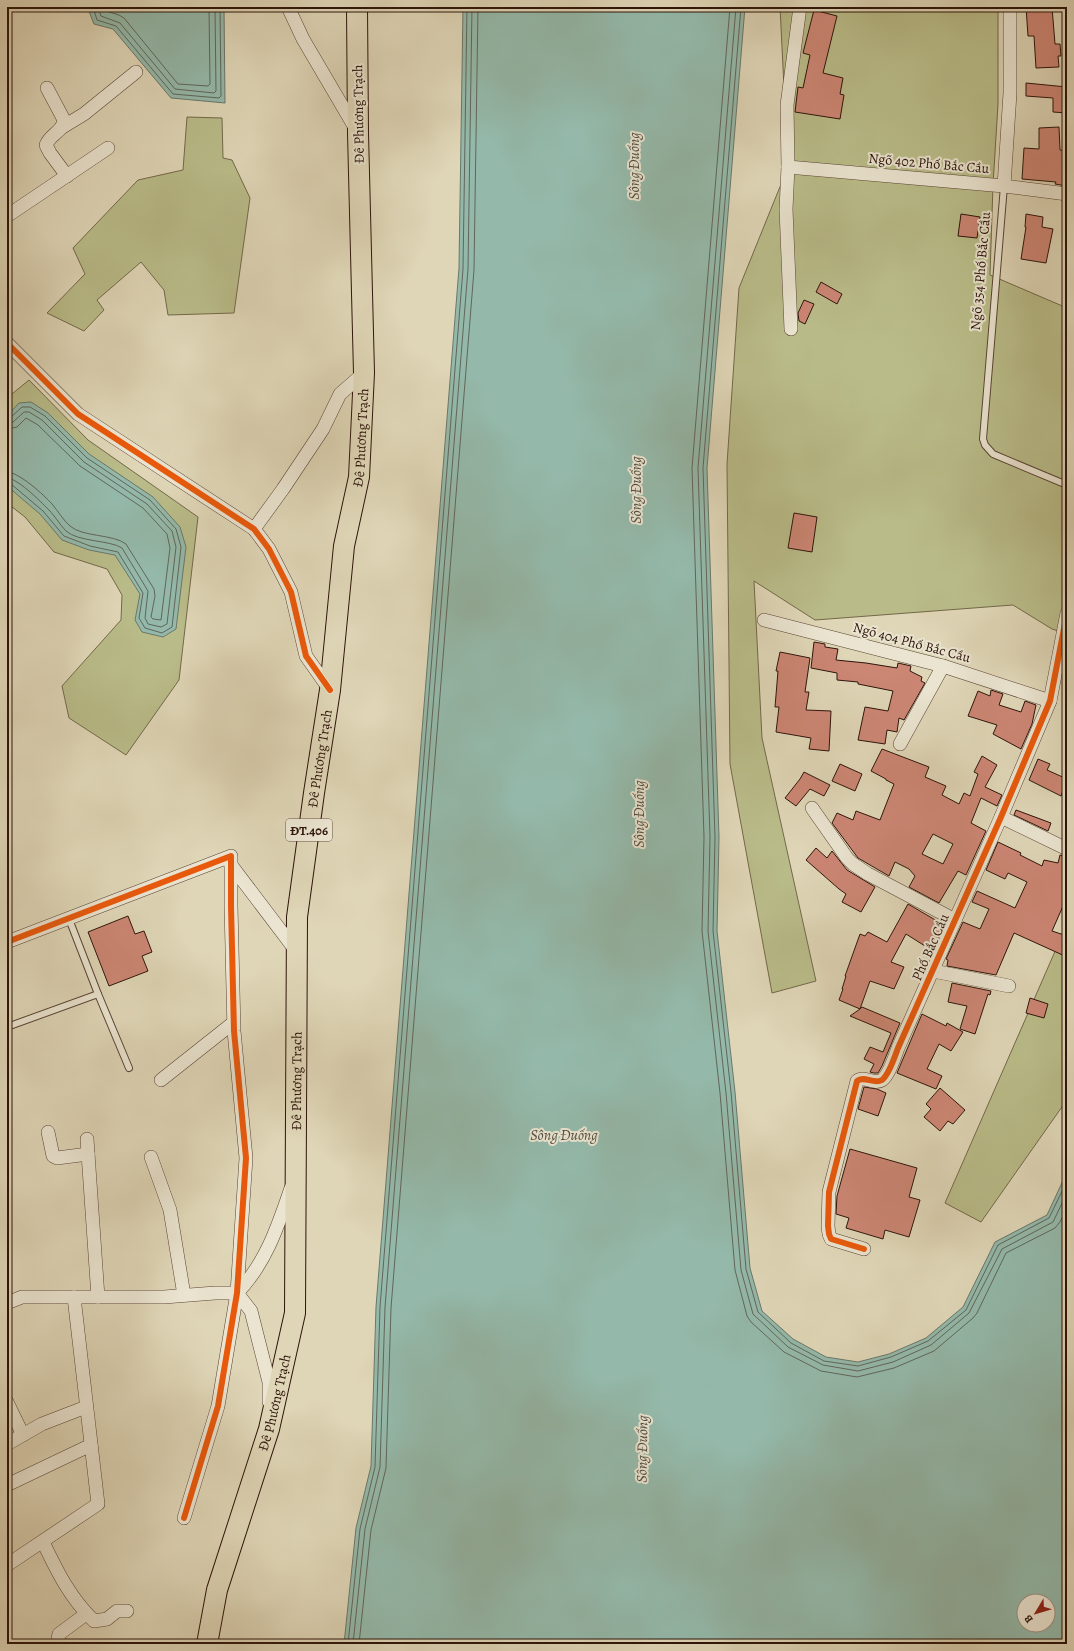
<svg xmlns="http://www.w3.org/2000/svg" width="1074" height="1651" viewBox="0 0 1074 1651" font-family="Alegreya,serif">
<rect width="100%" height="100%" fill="#dfd6b7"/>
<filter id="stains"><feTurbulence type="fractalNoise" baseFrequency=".005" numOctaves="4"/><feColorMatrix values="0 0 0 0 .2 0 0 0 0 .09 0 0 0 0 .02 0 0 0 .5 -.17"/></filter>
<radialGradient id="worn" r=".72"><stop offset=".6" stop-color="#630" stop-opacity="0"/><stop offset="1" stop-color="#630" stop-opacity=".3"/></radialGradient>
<g fill="#b9bc89" stroke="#73684a">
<polygon points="780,7 998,7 998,104 993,185 990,275 1067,308 1067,634 1052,629 1013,605 815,620 754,581 762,738 816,981 772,993 730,764 727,464 739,288 788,167"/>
<polygon points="187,117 222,118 223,158 232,160 250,198 234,313 168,315 164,290 141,262 97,300 104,310 84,331 47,313 85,274 73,248 138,180 183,170"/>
<polygon points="29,380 88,440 198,517 179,680 126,755 69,718 62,686 121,620 122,595 107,569 54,552 25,517 7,503 7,398"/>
<polygon points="1067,924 1067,1097 1064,1104 981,1222 945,1203"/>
</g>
<g fill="#94b9aa" stroke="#6b776a" fill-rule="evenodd">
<polygon points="89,7 224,7 225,103 171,98 113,29 94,24 90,14"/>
<path d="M463 7H745L707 468 719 837 717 931 735 1092 750 1268 762 1311 793 1339 826 1357 858 1362 889 1354 926 1338 963 1307 995 1242 1047 1215 1067 1172V1644H344L356 1528 371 1466 376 1307 459 268ZM1024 1601H1048V1625H1024Z"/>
<polygon points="31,402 48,413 89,454 153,497 180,527 186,547 176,629 163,637 142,632 135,620 140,594 115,555 89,550 62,540 40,514 7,486 7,416 19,403"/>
</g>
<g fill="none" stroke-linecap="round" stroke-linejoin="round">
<g stroke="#60665a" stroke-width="1">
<polyline points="93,7 97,20 116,26 173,94 219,98 221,96 220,7"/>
<polyline points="98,7 101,16 120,23 175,89 214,93 216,91 215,7"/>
<polyline points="105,7 106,11 119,15 124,18 178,84 208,86 210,84 209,7"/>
<polyline points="730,7 692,468 704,837 702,931 720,1093 735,1270 747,1316 751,1322 784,1352 821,1371 857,1377 894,1368 934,1351 973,1318 977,1313 1006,1253 1055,1228 1060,1222 1067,1208"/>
<polyline points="736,7 698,468 710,837 708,931 726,1093 741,1270 753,1314 788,1347 823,1365 858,1371 893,1362 931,1345 969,1313 1002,1249 1053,1222 1067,1193"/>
<polyline points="741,7 703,468 715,837 713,931 731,1092 746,1269 758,1312 791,1343 824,1361 858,1366 891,1357 928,1341 966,1310 998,1245 1049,1218 1067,1181"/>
<polyline points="7,418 11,417 22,407 30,407 45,416 87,458 150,500 176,529 181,547 172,627 162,633 145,628 139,618 143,593 118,552 90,546 64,536 43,511 11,484 7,483"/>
<path d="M7 423 13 422 24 412H29L42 420 84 462 147 504 172 531 176 547 167 624 161 627 148 624 145 618 148 591 122 548C110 540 78 542 66 531 59 524 54 514 46 507 39 500 17 478 7 478"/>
<path d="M7 429 17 427 26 418 38 425 80 466 143 508 167 534 170 548 161 620 153 619 151 617 155 596 154 589 126 544C113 534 82 537 70 526 63 520 58 511 52 504 44 495 19 472 7 472"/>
<polyline points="348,1644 360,1529 375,1467 380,1307 463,269 467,7"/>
<polyline points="353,1644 365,1529 380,1467 385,1307 468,269 472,7"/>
<polyline points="359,1644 371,1530 386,1468 391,1308 474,270 478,7"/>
</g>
</g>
<g fill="#cc8674" stroke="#2d140a" fill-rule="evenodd">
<polygon points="1026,7 1052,7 1055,44 1060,44 1061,56 1058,56 1059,67 1036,68 1034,36 1028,36"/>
<polygon points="814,10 837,16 823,73 843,78 840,94 844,95 840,119 795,112 798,87 803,88 810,55 803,53"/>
<polygon points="1026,83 1067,87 1067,113 1053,112 1053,98 1026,96"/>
<polygon points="1059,127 1060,150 1067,151 1067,186 1055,184 1056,182 1022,179 1024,148 1039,149 1039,128"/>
<polygon points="961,214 980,217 977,238 958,236"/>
<polygon points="1026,214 1043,217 1042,227 1053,229 1046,263 1021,259 1026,227 1025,227"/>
<polygon points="821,282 842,294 837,304 816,292"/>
<polygon points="804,300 814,304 805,324 799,321 798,313"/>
<polygon points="794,513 817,517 812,552 788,548"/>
<polygon points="814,642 825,644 825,647 838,649 836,660 866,663 897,668 898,663 911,666 910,671 922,677 921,681 925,683 904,720 899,718 897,732 887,730 885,744 858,740 865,707 888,711 893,691 858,684 858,682 837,680 837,673 811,668"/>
<polygon points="780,652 810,658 805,692 809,692 806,710 831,711 829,751 809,749 811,738 776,732 779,707 775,707 778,671 776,671"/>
<polygon points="991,690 1003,694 999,705 1021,712 1025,701 1036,705 1032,724 1021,749 993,734 997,725 968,716 978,691 990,696"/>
<path d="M882 749 929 767 925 777 946 786 942 795 959 804 964 793 970 796 978 774 974 772 982 756 997 765 985 787 1002 795 997 806 981 798 971 823 986 831 966 875 958 871 939 903 909 887 915 876 909 869 895 862 889 876 858 858 832 823 837 813 853 820 856 811 880 820 894 784 886 780V779L871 771ZM933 834 953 844 943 864 922 854Z"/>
<polygon points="1038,759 1050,764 1047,770 1067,779 1061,796 1029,780"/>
<polygon points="840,764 862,774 855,791 832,781"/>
<polygon points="804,772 830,785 824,796 810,789 796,806 785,798 800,779"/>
<polygon points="1016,810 1051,823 1048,831 1014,815"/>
<polygon points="998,842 1021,853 1020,855 1042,866 1044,860 1058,863 1060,855 1067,857 1067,897 1052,931 1067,936 1067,957 1014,933 996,975 947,966 948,960 946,959 963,922 980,929 989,909 972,902 977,891 1015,908 1027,882 1008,873 1005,879 986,870"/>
<polygon points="816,848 827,858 832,851 847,870 875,887 861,912 842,902 846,894 839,889 806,860"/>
<polygon points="908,904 944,925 933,951 906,934 891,962 904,967 894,989 870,981 860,1009 862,1007 900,1023 882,1066 878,1073 874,1073 870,1072 874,1064 864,1059 870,1047 883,1052 891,1033 850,1016 860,1009 839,1000 843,989 842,989 846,976 845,976 860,934 865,936 868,932 887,942"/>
<polygon points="128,916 135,934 144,931 152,952 142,956 148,971 109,986 88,932"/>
<polygon points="952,983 991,991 990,995 988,994 975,1034 960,1029 967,1006 948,1002"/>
<polygon points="1030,998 1048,1004 1044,1018 1026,1013"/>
<polygon points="922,1014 946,1026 947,1023 963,1032 951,1051 939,1044 927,1069 942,1076 936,1089 897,1073"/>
<polygon points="864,1087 877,1089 886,1093 878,1116 858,1109"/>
<polygon points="940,1088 965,1110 953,1124 948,1121 940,1131 924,1117 931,1109 926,1104"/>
<polygon points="850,1149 917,1168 909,1197 920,1200 909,1237 885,1230 883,1239 846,1228 849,1218 836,1214 837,1196"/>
</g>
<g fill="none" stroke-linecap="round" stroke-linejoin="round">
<g stroke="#5a4435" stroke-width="8">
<g id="service">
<polyline points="1004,186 983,439 985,445 993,454 1067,485"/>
<polyline points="69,919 98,994"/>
<polyline points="7,1027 98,994 129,1068"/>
</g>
</g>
<g stroke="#5a4435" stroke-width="14">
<g id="minor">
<polyline points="288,7 303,39 357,131"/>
<path d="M47 88 64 120C63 132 50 134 46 145L50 153 67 176"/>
<polyline points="61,128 84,114 136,72"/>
<polyline points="788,167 1004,186 1067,194"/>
<polyline points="1004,186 1010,93 1010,7"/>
<polyline points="7,216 108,148"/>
<polyline points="791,329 786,209 788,167 787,105 800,7"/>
<polyline points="7,343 78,414 254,529 269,549 291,592 306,656 330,690"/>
<polyline points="254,529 283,489 323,429 340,394 364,373"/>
<polyline points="764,620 943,666 1050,701"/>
<polyline points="900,744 943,666"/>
<polyline points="812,808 847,858 853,864 868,874 955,920"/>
<polyline points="1001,817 1067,849"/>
<polyline points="231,865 297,952"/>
<polyline points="7,942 231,856 231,906 234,1031 246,1158 237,1293 218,1406 184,1518"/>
<polyline points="933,971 1009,986"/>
<polyline points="161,1080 233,1023"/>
<polyline points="48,1132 53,1156 57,1158 88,1154"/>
<polyline points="87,1139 98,1297"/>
<polyline points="151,1157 170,1210 184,1295"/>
<path d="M864 1249 831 1239 829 1234 828 1226 829 1192 857 1081C864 1075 874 1085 882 1080 889 1075 895 1056 898 1048L1001 817 1050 701 1067 613"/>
<path d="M237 1293C266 1263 278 1226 291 1188"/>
<polyline points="7,1303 22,1297 74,1297"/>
<polyline points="7,1402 23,1435"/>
<polyline points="7,1444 42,1424 86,1407"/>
<polyline points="7,1485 91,1445"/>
<path d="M43 1542C57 1571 70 1598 94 1621L107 1619 117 1611H127"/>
<polyline points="7,1565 98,1504 74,1297 164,1297 215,1293 237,1293 251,1311 269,1382 269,1402"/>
<polyline points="60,1644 58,1638 59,1634 86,1614"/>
</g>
</g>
<g stroke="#2d140a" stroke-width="22">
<g id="primary">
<path id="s1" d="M207 1644 217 1590 269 1429 295 1313 297 917 314 793 330 690 344 546 359 477 364 373 358 133 357 7"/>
</g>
</g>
<use href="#service" stroke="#eae4d0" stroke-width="6"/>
<use href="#minor" stroke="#eae4d0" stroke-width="13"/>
<use href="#primary" stroke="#dfd6b7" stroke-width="20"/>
<g stroke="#eae4d0" stroke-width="8">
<g id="cycleway">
<polyline points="7,343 78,414 254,529 269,549 291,592 306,656 330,690"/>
<polyline points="7,942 231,856 231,906 234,1031 246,1158 237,1293 218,1406 184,1518"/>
<path d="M864 1249 831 1239 829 1234 828 1226 829 1192 857 1081C864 1075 874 1085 882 1080 889 1075 895 1056 898 1048L1001 817 1050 701 1067 613"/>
</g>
</g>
<use href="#cycleway" stroke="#e8590c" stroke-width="6"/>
</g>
<g text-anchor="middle" stroke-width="4" stroke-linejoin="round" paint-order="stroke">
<rect fill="#eae4d0" stroke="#665245" stroke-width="1" x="286" y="819" width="46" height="22" rx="3"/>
<g font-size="13" font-weight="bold" fill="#2d140a">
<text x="309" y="835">ĐT.406</text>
</g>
<g font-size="14" fill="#2d140a" stroke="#eae4d0">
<text transform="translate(358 114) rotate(-91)" y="5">Đê Phương Trạch</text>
<text transform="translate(929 163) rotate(5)" y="5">Ngõ 402 Phố Bắc Cầu</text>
<text transform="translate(980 271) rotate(-85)" y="5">Ngõ 354 Phố Bắc Cầu</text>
<text dy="5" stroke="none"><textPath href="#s1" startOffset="1223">Đê Phương Trạch</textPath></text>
<text transform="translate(912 642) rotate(15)" y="5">Ngõ 404 Phố Bắc Cầu</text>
<text dy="5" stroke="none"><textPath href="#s1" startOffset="899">Đê Phương Trạch</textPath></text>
<text transform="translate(930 947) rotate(-66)" y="5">Phố Bắc Cầu</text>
<text dy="5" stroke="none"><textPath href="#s1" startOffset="575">Đê Phương Trạch</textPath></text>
<text dy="5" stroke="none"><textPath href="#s1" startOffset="251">Đê Phương Trạch</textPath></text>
</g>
<g font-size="15" font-style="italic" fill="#514e42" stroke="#eae4d0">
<text transform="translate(634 166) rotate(-90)" y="5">Sông Đuống</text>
<text transform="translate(636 490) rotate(-90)" y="5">Sông Đuống</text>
<text transform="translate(639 814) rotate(-90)" y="5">Sông Đuống</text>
<text x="564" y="1140">Sông Đuống</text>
<text transform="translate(642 1449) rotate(-89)" y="5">Sông Đuống</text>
</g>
</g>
<rect width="1074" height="1651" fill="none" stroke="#dfd6b7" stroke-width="24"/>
<rect x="8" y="8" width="1058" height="1635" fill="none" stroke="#2d140a" stroke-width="2"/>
<rect x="12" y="12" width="1050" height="1627" fill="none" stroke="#2d140a"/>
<g transform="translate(1036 1613) rotate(232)"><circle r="19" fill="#eae4d0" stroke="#9e9181"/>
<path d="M0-3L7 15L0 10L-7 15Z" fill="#8f2418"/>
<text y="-6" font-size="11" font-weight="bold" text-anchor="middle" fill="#2d140a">B</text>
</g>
<rect width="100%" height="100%" filter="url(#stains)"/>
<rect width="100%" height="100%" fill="url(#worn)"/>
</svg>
